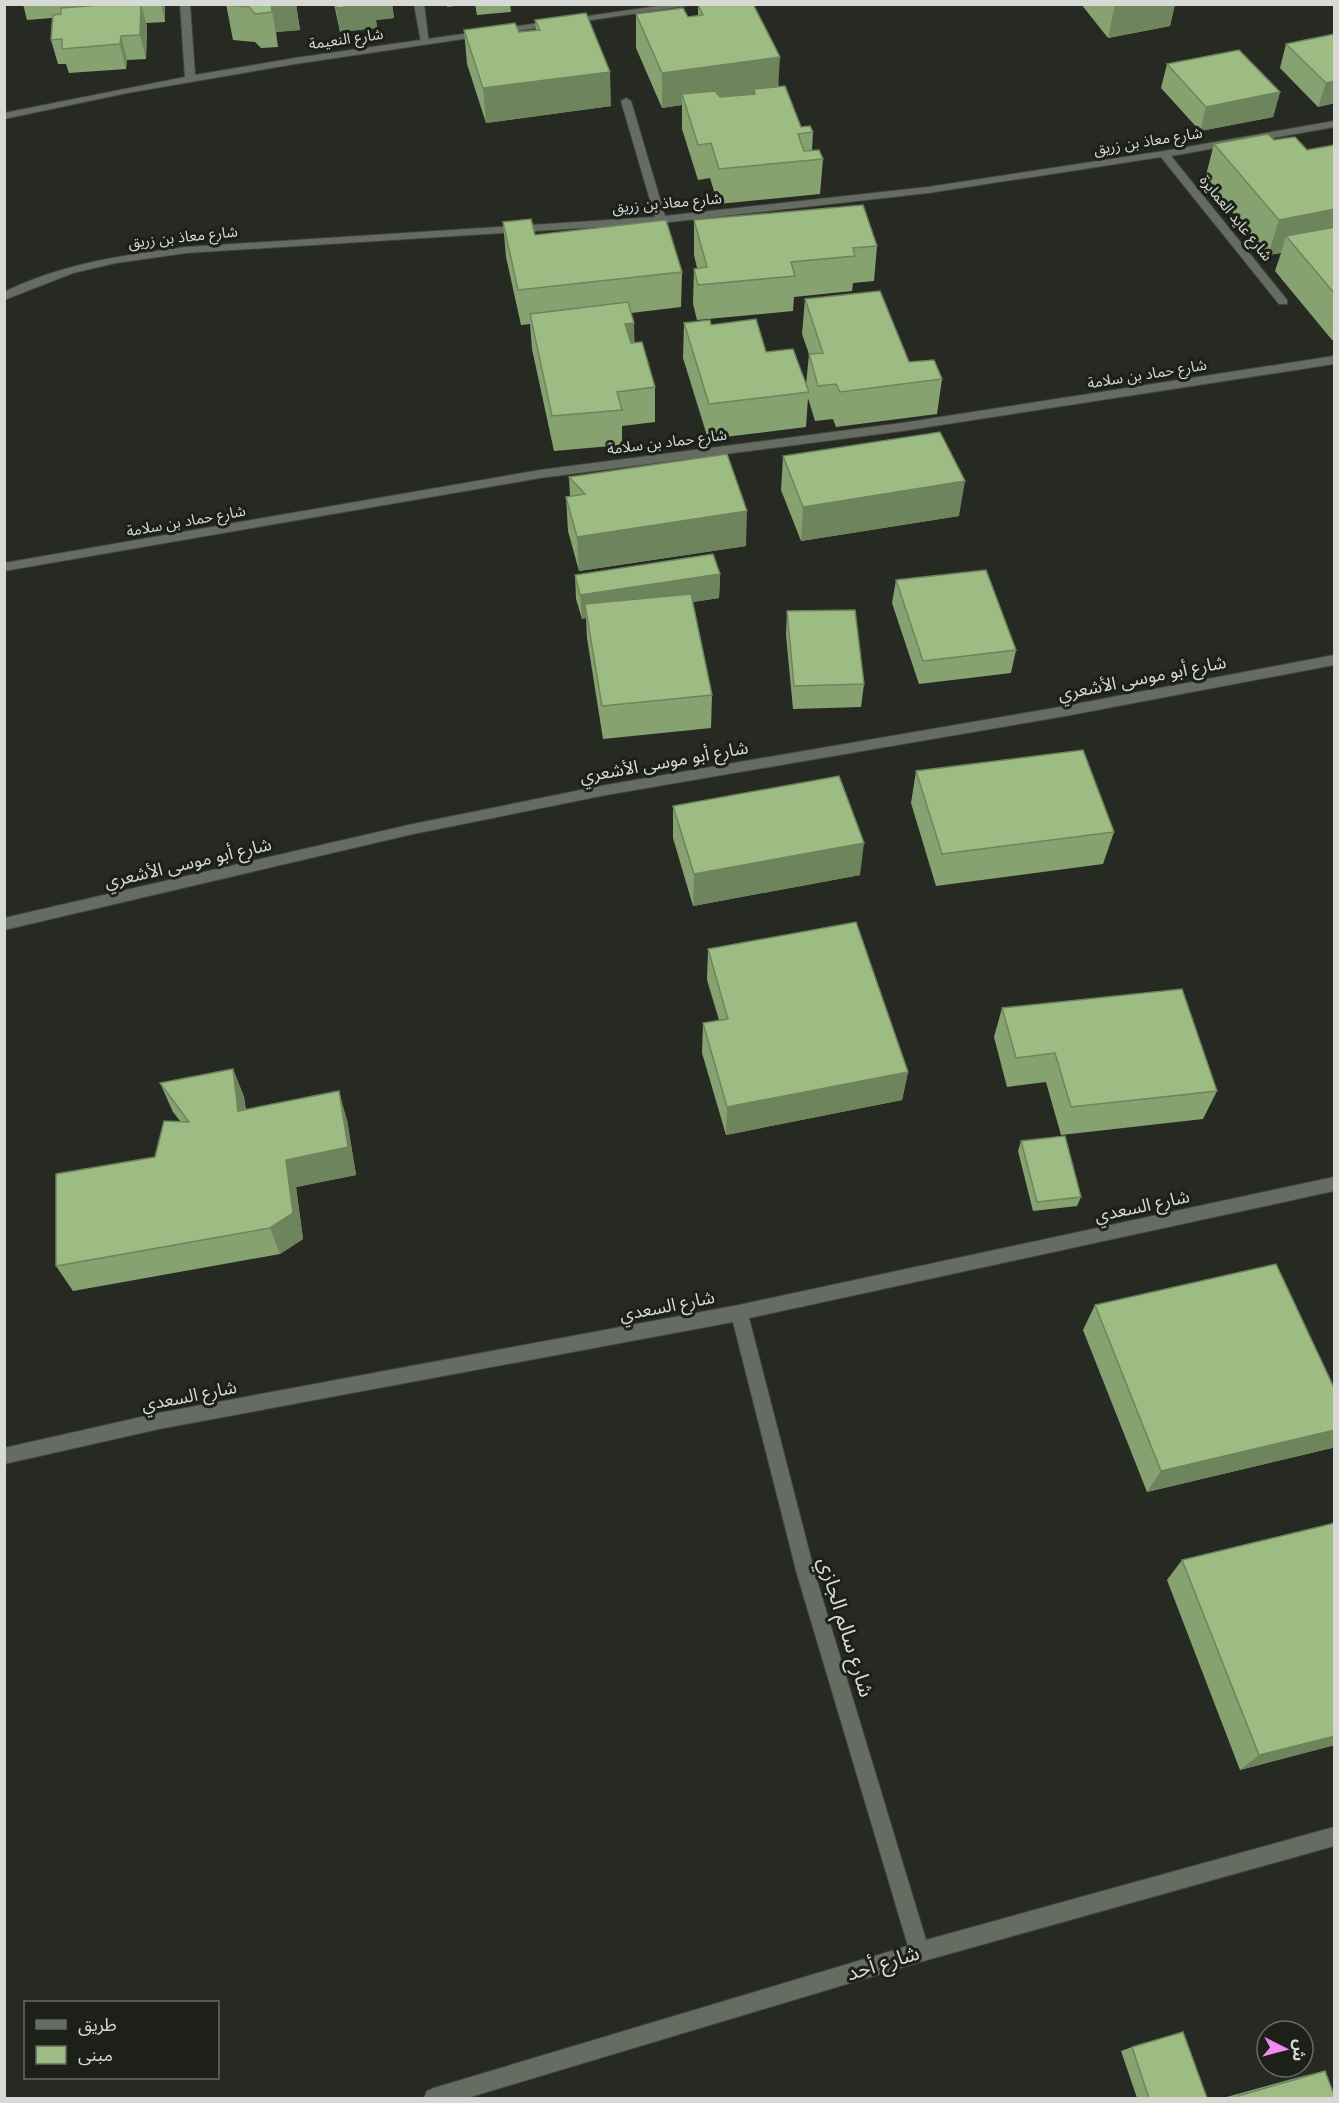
<svg xmlns="http://www.w3.org/2000/svg" width="1339" height="2103" viewBox="0 0 1339 2103" font-family="Lato,'Noto Sans Arabic',sans-serif">
<rect width="100%" height="100%" fill="#262a23"/>
<g fill="none" stroke-linecap="round" stroke-linejoin="round">
<g stroke="#434640" stroke-width="2">
<polygon id="lane" points="414,4 424,4 429,44 421,42"/>
</g>
<g stroke="#434640" stroke-width="2">
<g id="street">
<polygon points="180,4 190,4 195,75 295,58 672,4 699,4 295,64 127,93 4,119 4,113 185,77"/>
<path d="M626 98 631 101 665 216 928 187 1164 151 1334 121V127L1171 156 1287 300V304H1279L1161 157 928 193 661 223 186 253 116 263 73 273 4 300V292C61 264 123 255 186 247L655 217 621 101Z"/>
<polygon points="1334,356 1334,364 902,431 540,478 4,571 4,563 540,470 902,423"/>
<polygon points="1334,655 1334,665 1060,717 606,795 413,834 4,930 4,918 413,824 606,785 1060,707"/>
<polygon points="1334,1177 1334,1191 749,1318 815,1574 926,1940 1334,1827 1334,1846 920,1962 467,2098 424,2098 427,2091 434,2088 908,1946 797,1574 733,1322 159,1429 4,1464 4,1448 159,1413 739,1305"/>
</g>
</g>
<use href="#lane" fill="#676c63" fill-rule="evenodd"/>
<use href="#street" fill="#676c63" fill-rule="evenodd"/>
</g>
<g fill="#87a271">
<polygon points="23,4 165,4 165,22 146,23 147,27 146,59 127,60 126,69 69,73 66,64 58,64 51,40 52,18 27,20"/>
<polygon points="226,4 296,4 300,30 276,32 278,47 261,48 255,42 233,40"/>
<polygon points="334,4 392,4 394,18 376,20 377,28 340,32"/>
<polygon points="475,4 510,4 511,12 477,15"/>
<polygon points="1081,4 1175,4 1170,26 1108,38"/>
<polygon points="698,5 779,86 801,127 813,132 812,151 823,159 820,194 718,204 710,178 698,180 682,129 682,105 662,108 636,48 636,14 688,17 698,16"/>
<polygon points="535,20 611,106 486,123 467,64 464,30 519,32 536,30"/>
<polygon points="1335,34 1335,103 1318,107 1280,68 1286,44"/>
<polygon points="1167,64 1280,92 1273,117 1200,131 1161,88"/>
<polygon points="1274,140 1307,150 1335,145 1335,340 1332,340 1275,271 1281,253 1268,255 1205,179 1214,144"/>
<polygon points="694,220 877,246 874,281 853,283 852,291 794,297 793,311 697,320 693,304 694,269 697,268 694,255"/>
<polygon points="503,222 535,235 682,272 681,307 631,313 634,343 655,387 655,422 622,426 622,445 554,451 532,349 530,324 521,325 506,257"/>
<polygon points="805,299 909,362 942,379 937,414 836,427 833,419 815,421 808,398 806,427 708,439 683,358 684,323 711,325 766,352 806,385 809,354 802,334"/>
<polygon points="783,456 959,516 801,541 781,490"/>
<polygon points="569,477 746,546 579,571 568,531 566,497 570,496"/>
<polygon points="720,574 719,598 693,602 712,695 711,728 603,739 587,638 586,618 582,619 576,599 575,575"/>
<polygon points="896,580 1016,650 1011,673 919,684 892,603"/>
<polygon points="787,611 864,684 861,707 793,709 786,635"/>
<polygon points="916,771 1114,832 1103,864 936,886 911,803"/>
<polygon points="673,806 860,875 693,906 673,838"/>
<polygon points="708,949 908,1072 902,1100 726,1135 702,1053 703,1023 719,1020 707,980"/>
<polygon points="1002,1008 1217,1091 1203,1119 1061,1135 1046,1082 1007,1087 994,1037"/>
<polygon points="233,1069 244,1097 246,1110 347,1120 356,1175 296,1187 303,1239 280,1254 73,1291 56,1266 155,1157 180,1121 173,1112 160,1083"/>
<polygon points="1021,1141 1081,1197 1077,1206 1033,1211 1018,1151"/>
<polygon points="1095,1305 1332,1448 1147,1492 1083,1330"/>
<polygon points="1182,1560 1335,1745 1240,1770 1167,1580"/>
<polygon points="1132,2047 1207,2098 1137,2098 1121,2051"/>
<polygon points="1325,2071 1333,2092 1335,2092 1335,2098 1223,2098 1303,2076"/>
</g>
<g fill="#6e845c">
<polygon points="141,4 147,27 146,59 140,35"/>
<polygon points="161,4 165,4 165,22"/>
<polygon points="271,4 296,4 300,30 276,32 278,47"/>
<polygon points="372,4 392,4 394,18 376,20 377,28 340,32 336,8"/>
<polygon points="447,4 474,4 447,7"/>
<polygon points="1115,4 1175,4 1170,26 1108,38"/>
<polygon points="121,36 127,60 126,69 120,44"/>
<polygon points="780,57 778,92 754,89 754,95 685,104 682,94 682,105 662,108 662,73"/>
<polygon points="610,72 611,106 486,123 483,88"/>
<polygon points="1335,81 1335,103 1318,107 1326,83"/>
<polygon points="1280,92 1273,117 1200,131 1206,107"/>
<polygon points="1335,209 1335,242 1286,236 1281,253 1268,255 1279,220"/>
<polygon points="634,323 635,358 625,324"/>
<polygon points="965,481 959,516 801,541 803,507"/>
<polygon points="747,511 746,546 579,571 577,537"/>
<polygon points="720,574 719,598 588,618 585,604 586,618 582,619 580,595"/>
<polygon points="864,843 860,875 693,906 694,874"/>
<polygon points="233,1069 244,1097 249,1139 238,1111"/>
<polygon points="908,1072 902,1100 726,1135 727,1107"/>
<polygon points="339,1091 347,1120 356,1175 296,1187 303,1239 280,1254 270,1228 286,1160"/>
<polygon points="1335,1430 1335,1446 1332,1448 1147,1492 1161,1471"/>
<polygon points="1335,1736 1335,1745 1240,1770 1259,1755"/>
</g>
<g fill="#9dbc83" stroke="#6e845c" stroke-width="1.5">
<polygon points="114,4 141,4 140,35 121,36 120,44 62,49 62,39 51,40 53,15 61,14 61,8"/>
<polygon points="226,4 271,4 272,12 255,14 249,7 226,5"/>
<polygon points="336,4 372,4 336,8"/>
<polygon points="753,4 780,57 662,73 636,14 683,8 688,17 703,15 698,5"/>
<polygon points="586,13 610,72 483,88 464,30 515,23 519,32 540,30 535,20"/>
<polygon points="1335,34 1335,81 1326,83 1286,44"/>
<polygon points="1239,50 1280,92 1206,107 1167,64"/>
<polygon points="785,86 801,127 810,126 813,132 798,134 804,151 819,150 823,159 719,169 711,143 698,145 682,94 715,91 720,97 755,94 754,89"/>
<polygon points="1268,134 1274,140 1295,137 1307,150 1335,145 1335,209 1279,220 1214,144"/>
<polygon points="863,205 877,246 853,248 855,256 791,262 795,276 698,285 694,269 707,267 694,220"/>
<polygon points="531,219 535,235 666,220 682,272 518,290 503,222"/>
<polygon points="1335,227 1335,294 1286,236"/>
<polygon points="880,291 909,362 934,360 942,379 840,392 836,384 818,386 809,354 823,353 805,299"/>
<polygon points="628,302 634,323 625,324 631,343 642,342 655,387 617,392 622,410 552,416 530,314"/>
<polygon points="756,319 766,352 793,349 809,392 709,404 684,323 710,320 711,325"/>
<polygon points="940,432 965,481 803,507 783,456"/>
<polygon points="727,454 747,511 577,537 566,497 585,494 569,477"/>
<polygon points="713,554 720,574 580,595 575,575"/>
<polygon points="986,570 1016,650 923,661 896,580"/>
<polygon points="691,594 712,695 602,706 585,604"/>
<polygon points="855,610 864,684 794,686 787,611"/>
<polygon points="1083,750 1114,832 942,854 916,771"/>
<polygon points="839,776 864,843 694,874 673,806"/>
<polygon points="856,922 908,1072 727,1107 703,1023 728,1019 708,949"/>
<polygon points="1182,989 1217,1091 1071,1107 1055,1053 1016,1058 1002,1008"/>
<polygon points="233,1069 238,1111 339,1091 348,1147 286,1160 293,1213 270,1228 56,1266 56,1174 155,1157 164,1121 189,1122 160,1083"/>
<polygon points="1065,1136 1081,1197 1037,1202 1021,1141"/>
<polygon points="1276,1264 1335,1390 1335,1430 1161,1471 1095,1305"/>
<polygon points="1335,1523 1335,1736 1259,1755 1182,1560"/>
<polygon points="1183,2032 1207,2098 1149,2098 1132,2047"/>
<polygon points="1325,2071 1334,2095 1335,2094 1335,2098 1239,2098 1238,2096"/>
</g>
<g text-anchor="middle" stroke-width="6" stroke-linejoin="round" paint-order="stroke">
<g font-size="15" fill="#d6d9d4" stroke="#1c2019">
<text transform="translate(346 39) rotate(-8)" y="5">شارع النعيمة</text>
<text transform="translate(1148 141) rotate(-9)" y="5">شارع معاذ بن زريق</text>
<text transform="translate(667 203) rotate(-5)" y="5">شارع معاذ بن زريق</text>
<text transform="translate(1236 218) rotate(51)" y="5">شارع عايد العمايرة</text>
<text transform="translate(183 237) rotate(-6)" y="5">شارع معاذ بن زريق</text>
<text transform="translate(1147 374) rotate(-9)" y="5">شارع حماد بن سلامة</text>
<text transform="translate(667 442) rotate(-7)" y="5">شارع حماد بن سلامة</text>
<text transform="translate(186 521) rotate(-10)" y="5">شارع حماد بن سلامة</text>
</g>
<g font-size="18" fill="#d6d9d4" stroke="#1c2019">
<text transform="translate(1142 678) rotate(-11)" y="6">شارع أبو موسى الأشعري</text>
<text transform="translate(664 762) rotate(-10)" y="6">شارع أبو موسى الأشعري</text>
<text transform="translate(188 863) rotate(-13)" y="6">شارع أبو موسى الأشعري</text>
<text transform="translate(1142 1206) rotate(-12)" y="6">شارع السعدي</text>
<text transform="translate(667 1306) rotate(-11)" y="6">شارع السعدي</text>
<text transform="translate(189 1396) rotate(-11)" y="6">شارع السعدي</text>
</g>
<g font-size="21" fill="#d6d9d4" stroke="#1c2019">
<text transform="translate(846 1627) rotate(73)" y="7">شارع سالم الجازي</text>
<text transform="translate(883 1963) rotate(-17)" y="7">شارع أحد</text>
</g>
</g>
<rect width="1339" height="2103" fill="none" stroke="#d6d9d4" stroke-width="12"/>
<rect x="24" y="2001" width="195" height="78" fill="#1c2019" stroke="#666a64" stroke-width="1.5"/>
<rect x="36" y="2020" width="30" height="9" fill="#676c63" stroke="#666a64" stroke-width="1.5"/>
<text x="78" y="2031" font-size="18" fill="#d6d9d4">طريق</text>
<rect x="36" y="2046" width="30" height="18" fill="#9dbc83" stroke="#666a64" stroke-width="1.5"/>
<text x="78" y="2061" font-size="18" fill="#d6d9d4">مبنى</text>
<g transform="translate(1285 2049) rotate(96)"><circle r="28" fill="#1c2019" stroke="#666a64" stroke-width="1.5"/>
<path d="M0-4.5L10 22L0 15L-10 22Z" fill="#f18af4"/>
<text y="-9" font-size="16" font-weight="bold" text-anchor="middle" fill="#d6d9d4">ش</text>
</g>
</svg>
